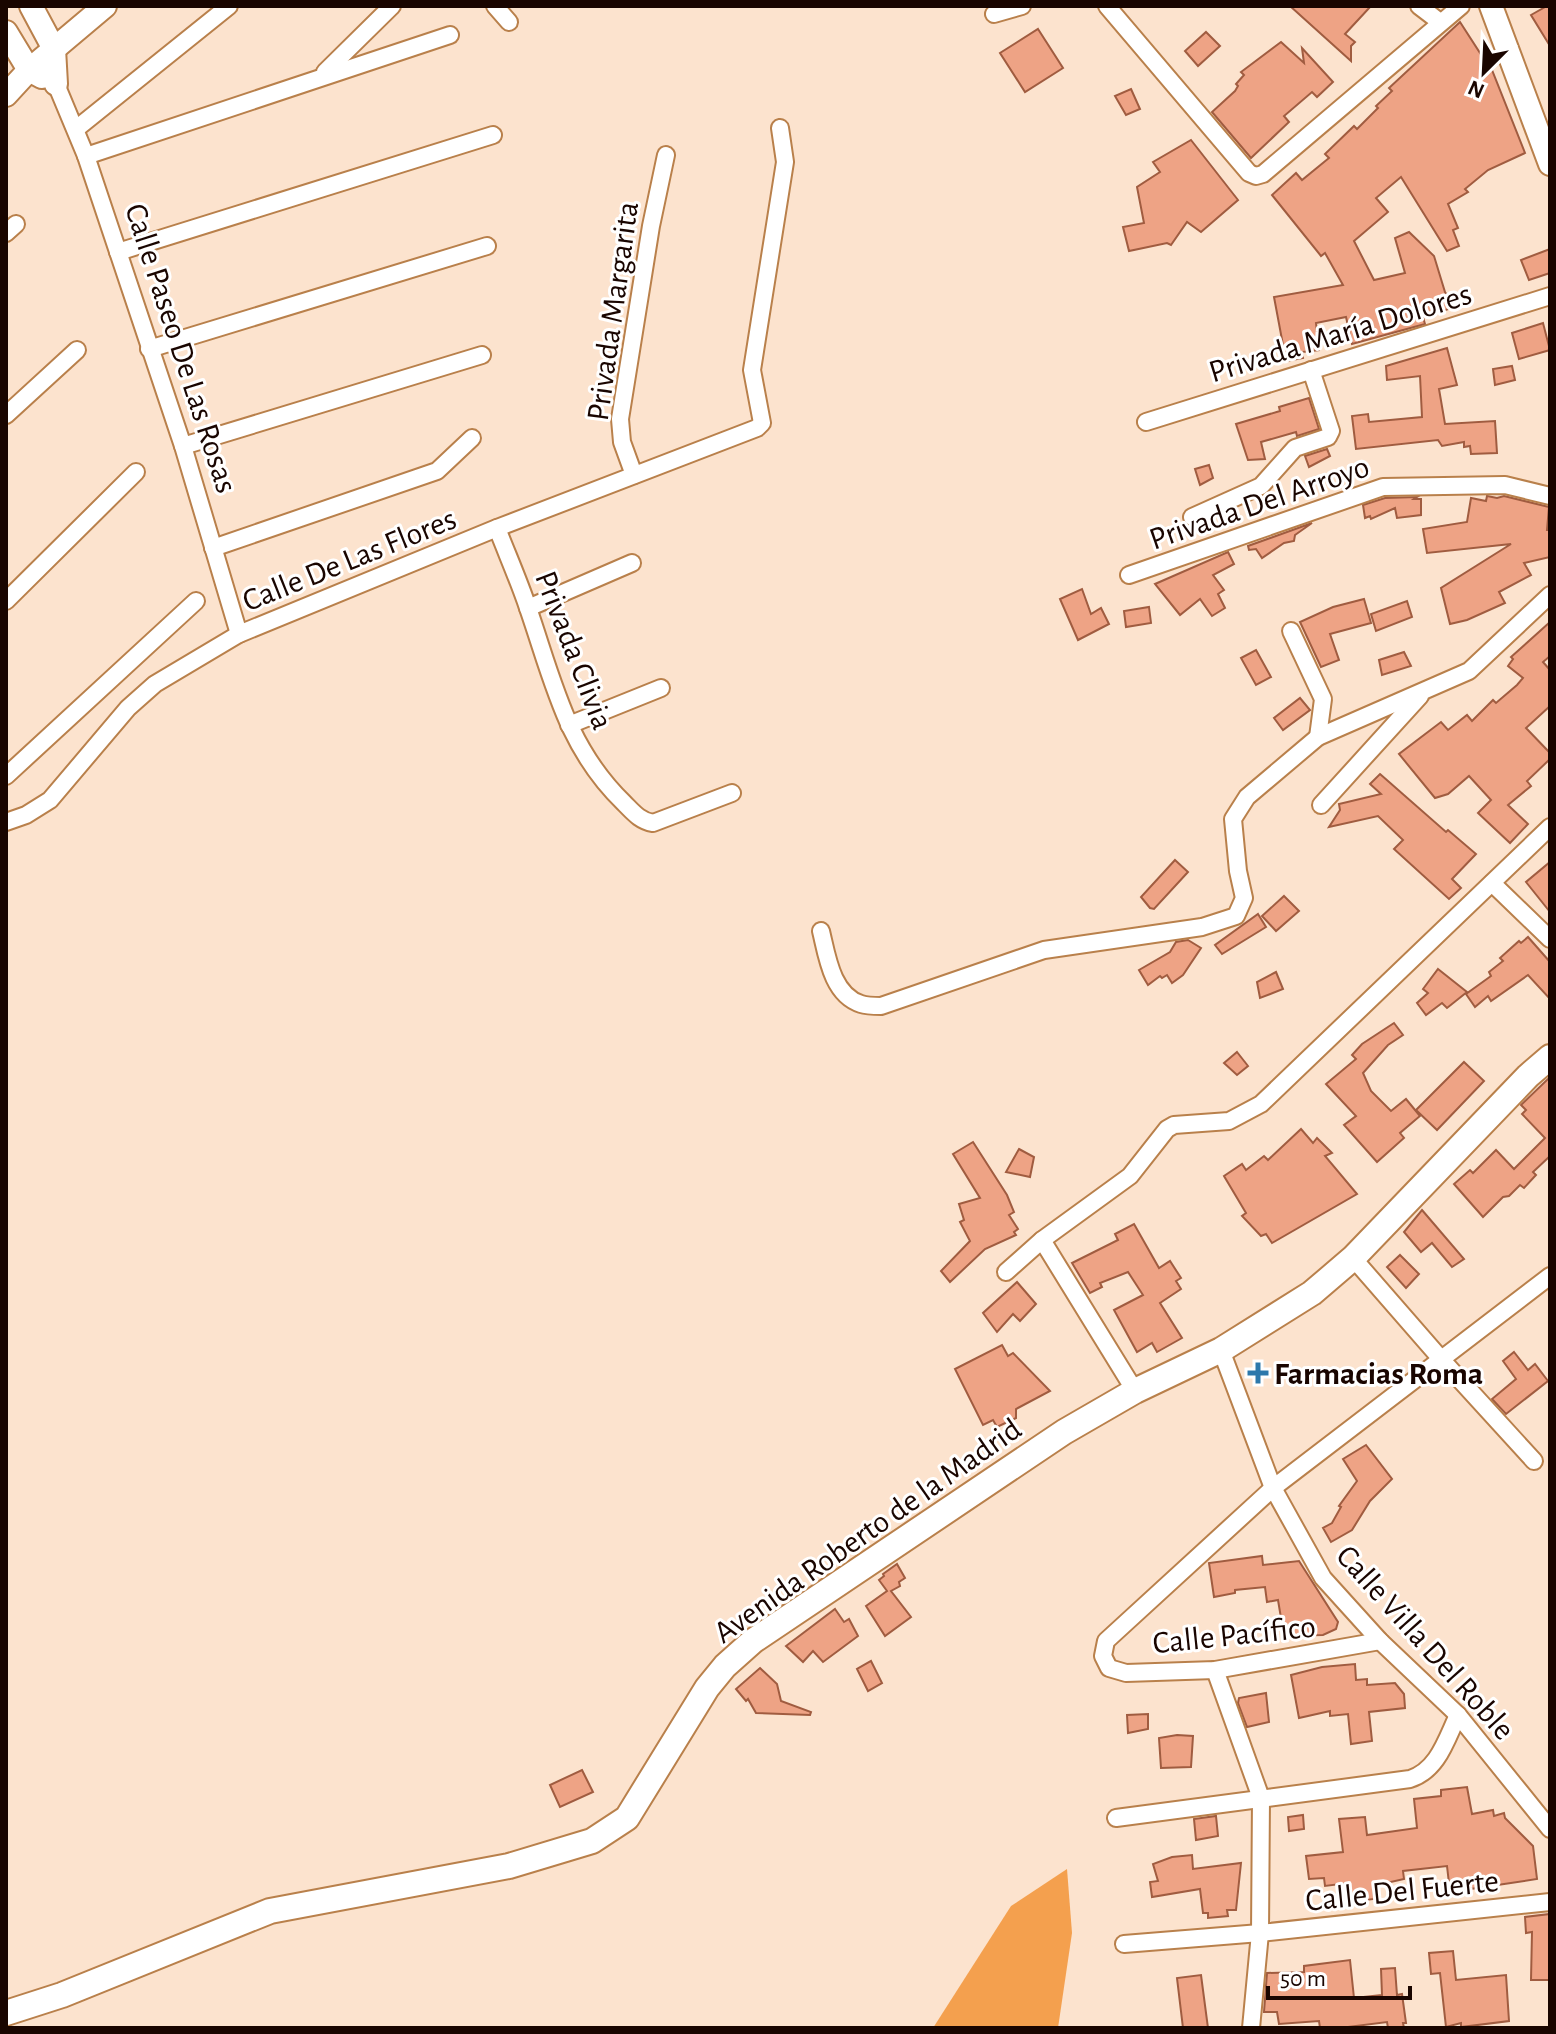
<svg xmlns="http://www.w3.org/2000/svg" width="1556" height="2034" viewBox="0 0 1556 2034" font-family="'Alegreya Sans',sans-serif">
<rect width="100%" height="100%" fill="#fce3ce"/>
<polygon fill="#f4a04e" points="1067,1869 1072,1933 1058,2028 933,2028 1011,1906"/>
<g fill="#eea385" stroke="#a05c40" stroke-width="2">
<polygon points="1290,6 1371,6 1345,34 1355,42 1351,46 1351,61"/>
<polygon points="1547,6 1550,6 1550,46 1531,15"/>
<polygon points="1460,22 1482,56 1486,55 1525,153 1488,170 1465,189 1468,192 1448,204 1458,228 1453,230 1459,246 1447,251 1401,177 1376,198 1388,212 1354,241 1374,280 1405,273 1395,238 1409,232 1434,256 1445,292 1455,307 1423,317 1425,324 1352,344 1346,317 1316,323 1319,350 1302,352 1303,358 1286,361 1274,297 1343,285 1325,253 1321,256 1272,195 1296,173 1302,180 1329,158 1325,154 1354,126 1357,129 1378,108 1376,106 1392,91 1389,88"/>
<polygon points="1038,29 1063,68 1025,92 1000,53"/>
<polygon points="1206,32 1220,46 1198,66 1185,51"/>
<polygon points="1281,42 1304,63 1302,48 1333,82 1317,97 1312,92 1284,116 1289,122 1251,158 1212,112 1235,91 1238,86 1236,84 1244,75 1241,72"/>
<polygon points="1131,89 1140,109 1126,115 1115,96"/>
<polygon points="1191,140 1238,200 1201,232 1187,222 1171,245 1167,243 1129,251 1123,227 1144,223 1137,187 1160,172 1153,162"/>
<polygon points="1550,249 1550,273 1529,280 1521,260"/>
<polygon points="1543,323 1550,350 1519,359 1512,333"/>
<polygon points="1447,348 1457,385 1439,389 1445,424 1495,421 1497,453 1471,454 1470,446 1464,447 1464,442 1442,446 1438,440 1356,449 1352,416 1368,414 1369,422 1422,417 1420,376 1387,380 1386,366"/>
<polygon points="1512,366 1515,380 1495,385 1493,369"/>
<polygon points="1309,398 1319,429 1297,436 1296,432 1261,442 1265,459 1248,460 1236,424 1280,411 1279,407"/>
<polygon points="1327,449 1330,456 1309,467 1305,456"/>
<polygon points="1209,465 1213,478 1200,485 1195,469"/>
<polygon points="1487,496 1497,498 1504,496 1549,507 1547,530 1550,530 1550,557 1524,563 1531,575 1499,592 1505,603 1467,620 1450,624 1441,588 1511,544 1427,553 1423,529 1467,522 1471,498 1486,501"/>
<polygon points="1417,497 1414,499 1421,499 1421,515 1397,518 1395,508 1371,519 1370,516 1365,518 1363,505 1385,498"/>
<polygon points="1312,523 1295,535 1294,541 1284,543 1262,558 1256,549 1249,550 1248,546"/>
<polygon points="1228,552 1234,564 1213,575 1224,590 1218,594 1225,608 1212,616 1200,599 1180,615 1155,584"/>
<polygon points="1082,589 1091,614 1101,608 1109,624 1078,640 1060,599"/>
<polygon points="1364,599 1371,623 1330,634 1339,660 1321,667 1300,622 1333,607"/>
<polygon points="1407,601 1412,617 1376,631 1371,614"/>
<polygon points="1149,607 1151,623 1126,627 1124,611"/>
<polygon points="1550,622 1550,656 1543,662 1550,670 1550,706 1526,728 1550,753 1550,759 1527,781 1531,786 1508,805 1528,824 1510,843 1478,813 1491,800 1469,776 1448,794 1435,798 1399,754 1441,722 1448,730 1467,715 1472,721 1493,700 1496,703 1517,685 1523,678 1508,666 1513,659 1511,657"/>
<polygon points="1256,650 1271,677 1256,685 1241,658"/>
<polygon points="1404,652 1411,666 1382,675 1379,660"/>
<polygon points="1300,698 1310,710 1283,730 1274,718"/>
<polygon points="1380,774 1446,832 1448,830 1476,854 1452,879 1461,888 1449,899 1394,849 1403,840 1378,816 1329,827 1340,810 1339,804 1381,794 1370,784"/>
<polygon points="1175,860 1188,872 1154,909 1150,908 1141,897"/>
<polygon points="1550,862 1550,912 1526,882"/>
<polygon points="1284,896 1299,911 1276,931 1262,916"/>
<polygon points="1258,914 1266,927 1222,954 1215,945"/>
<polygon points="1528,937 1550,962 1550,999 1528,975 1491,1001 1488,996 1475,1007 1466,994 1491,976 1489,972 1503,961 1500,958 1519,941 1521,943"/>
<polygon points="1188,940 1201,948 1183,975 1172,983 1167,975 1162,978 1160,976 1148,985 1139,970 1170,952 1176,942"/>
<polygon points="1438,969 1467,992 1447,1008 1442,1003 1426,1015 1417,1003 1428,993 1423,989"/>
<polygon points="1276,972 1283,989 1260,998 1257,982"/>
<polygon points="1394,1023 1403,1035 1388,1045 1363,1073 1371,1091 1391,1111 1406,1099 1420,1116 1400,1133 1404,1138 1377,1162 1344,1125 1356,1116 1326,1084 1356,1059 1352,1055 1362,1044"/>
<polygon points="1237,1052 1248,1066 1237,1075 1224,1063"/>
<polygon points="1464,1062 1484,1081 1437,1130 1416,1110"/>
<polygon points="1550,1077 1550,1156 1533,1172 1536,1175 1524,1188 1520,1185 1509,1196 1503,1197 1483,1217 1454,1184 1470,1170 1473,1173 1496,1150 1514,1169 1545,1138 1522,1114 1526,1110 1521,1105"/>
<polygon points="1301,1129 1313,1143 1317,1138 1332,1153 1325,1156 1357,1194 1272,1243 1266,1234 1261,1236 1242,1216 1246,1213 1224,1176 1242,1164 1246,1170 1264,1156 1268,1160"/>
<polygon points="973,1142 1007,1195 1014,1212 1009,1215 1018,1229 1014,1232 1016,1235 985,1249 950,1282 941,1271 970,1241 960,1222 964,1220 959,1204 980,1198 953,1154"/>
<polygon points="1019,1149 1034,1157 1030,1177 1006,1172"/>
<polygon points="1422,1210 1464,1259 1452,1267 1432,1243 1421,1252 1404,1232"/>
<polygon points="1134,1224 1159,1268 1170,1261 1181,1278 1176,1281 1181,1289 1160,1303 1182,1338 1157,1352 1152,1343 1137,1352 1114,1310 1143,1295 1128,1272 1100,1283 1102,1287 1090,1293 1072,1263 1118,1240 1115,1234"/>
<polygon points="1400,1255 1419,1274 1406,1288 1387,1267"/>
<polygon points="1017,1282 1036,1304 1020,1321 1013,1314 997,1332 983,1313"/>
<polygon points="1002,1345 1008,1356 1013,1353 1050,1391 1016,1409 1016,1418 997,1427 993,1420 983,1425 955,1369"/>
<polygon points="1514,1352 1528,1370 1535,1364 1548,1381 1506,1414 1492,1399 1516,1379 1503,1361"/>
<polygon points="1366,1445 1392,1479 1370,1501 1352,1530 1331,1542 1323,1528 1332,1523 1341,1507 1339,1506 1357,1481 1343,1459"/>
<polygon points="1262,1556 1263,1565 1299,1561 1338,1622 1336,1629 1323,1635 1284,1636 1278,1600 1267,1602 1265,1587 1235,1590 1235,1593 1214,1597 1209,1563"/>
<polygon points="897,1564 905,1578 899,1582 900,1586 891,1591 911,1617 885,1636 866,1606 887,1591 879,1580 884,1576 883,1574"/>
<polygon points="835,1609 844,1622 849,1619 858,1636 823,1662 813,1651 803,1662 786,1646"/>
<polygon points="871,1661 882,1683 868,1691 857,1669"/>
<polygon points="1355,1664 1356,1680 1367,1679 1367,1685 1395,1683 1404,1694 1405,1708 1369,1712 1372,1741 1351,1744 1348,1714 1330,1716 1330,1711 1299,1718 1291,1675 1322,1667"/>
<polygon points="760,1668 777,1684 781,1701 811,1712 810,1715 756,1713 748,1699 746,1701 736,1689"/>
<polygon points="1266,1693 1269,1722 1247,1727 1238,1703 1239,1698"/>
<polygon points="1148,1714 1148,1729 1128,1733 1127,1715"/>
<polygon points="1177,1735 1193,1736 1191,1767 1161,1768 1159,1738"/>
<polygon points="582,1770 593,1792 560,1807 550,1785"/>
<polygon points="1467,1787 1472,1814 1493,1810 1494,1816 1504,1813 1505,1818 1533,1846 1537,1879 1450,1892 1447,1866 1403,1871 1404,1879 1373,1886 1374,1899 1350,1902 1348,1883 1325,1886 1324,1878 1309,1879 1306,1856 1343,1852 1339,1819 1365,1817 1367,1835 1417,1828 1414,1799 1441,1796 1441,1790"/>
<polygon points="1303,1815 1304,1829 1289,1831 1288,1817"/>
<polygon points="1216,1816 1218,1836 1196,1840 1194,1819"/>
<polygon points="1192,1855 1193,1869 1241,1863 1236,1910 1227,1910 1228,1916 1208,1918 1208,1913 1203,1913 1200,1889 1152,1897 1150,1882 1158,1881 1153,1864 1172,1857"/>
<polygon points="1550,1914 1550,1980 1531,1980 1532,1932 1526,1933 1525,1917"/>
<polygon points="1453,1951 1456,1980 1506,1975 1509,2021 1461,2027 1461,2023 1446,2027 1440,1973 1431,1974 1429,1953"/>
<polygon points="1350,1960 1354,1998 1382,1995 1381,1969 1395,1968 1397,1995 1402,1994 1406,2023 1403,2023 1404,2028 1388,2028 1387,2022 1340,2028 1320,2028 1319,2021 1279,2024 1277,2012 1264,2012 1267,1973 1304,1972 1304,1966"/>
<polygon points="1201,1975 1208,2028 1183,2028 1177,1978"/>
</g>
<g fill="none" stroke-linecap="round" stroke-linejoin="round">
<g stroke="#b9804b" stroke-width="20">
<g id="street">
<polyline points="495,6 509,22"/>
<polyline points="1107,6 1249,173 1256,176 1263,174 1461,6"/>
<polyline points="1419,6 1440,22"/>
<polyline points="994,14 1022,6"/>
<polyline points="325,72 392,6"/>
<polyline points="56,84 86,156 183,446 239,634"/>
<polyline points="76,129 229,6"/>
<polyline points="86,156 450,35"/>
<polyline points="6,233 16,224"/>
<polyline points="118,252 493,135"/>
<polyline points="149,349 487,246"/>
<polyline points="6,415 77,350"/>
<polyline points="1146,422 1550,296"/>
<polyline points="183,446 482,355"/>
<polyline points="634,475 622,442 620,419 651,226 666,155"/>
<polyline points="1192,517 1261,486 1295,448 1328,437 1331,431 1311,370"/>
<path d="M497 528C507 554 519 581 528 608 553 680 566 747 624 803 633 812 640 821 653 823L732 793"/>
<polyline points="213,548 437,471 472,438"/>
<polyline points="1129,575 1383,487 1505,485 1550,496"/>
<polyline points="6,601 136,472"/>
<polyline points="528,608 632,563"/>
<polyline points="1291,631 1323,699 1318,737"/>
<polyline points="569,725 661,688"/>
<polyline points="6,776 196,601"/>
<polyline points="1321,805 1420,696"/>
<polyline points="6,822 26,815 50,800 128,708 155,684 239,634 497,528 757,428 762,423 752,370 785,162 780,128"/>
<polyline points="1492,883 1550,939"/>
<path d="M821 931C827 956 832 995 861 1004 867 1006 875 1006 881 1006L1044 950 1202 927 1236 916 1244 898 1238 871 1233 819 1247 797 1318 737 1469 671 1550 595"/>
<polyline points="1042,1240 1135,1391"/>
<polyline points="1353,1258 1441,1359 1534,1461"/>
<polyline points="1006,1272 1042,1240 1130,1176 1167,1129 1174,1125 1229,1121 1261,1104 1550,827"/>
<polyline points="1221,1350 1273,1488 1323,1578 1380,1641 1458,1715 1550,1829"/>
<polyline points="1380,1641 1215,1670 1126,1673 1109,1668 1103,1656 1106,1641 1273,1488 1550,1276"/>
<polyline points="1215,1670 1261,1798 1260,1933 1251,2028"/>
<path d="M1116 1818 1410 1779C1438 1770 1446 1740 1458 1715"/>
<polyline points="1124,1944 1260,1933 1550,1902"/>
</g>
</g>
<g stroke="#b9804b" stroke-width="26">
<g id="secondary">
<polyline points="31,6 54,49 56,84"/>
<polyline points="1491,6 1550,164"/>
<polyline points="6,32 29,70 42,77"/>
<polyline points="6,95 29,70 105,6"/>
</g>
</g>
<g stroke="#b9804b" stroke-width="28">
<polyline id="primary" points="6,2013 62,1995 270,1911 509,1866 592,1841 627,1818 707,1688 725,1666 753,1641 1064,1432 1135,1391 1221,1350 1312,1293 1353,1258 1528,1076 1550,1057"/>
</g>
<use href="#street" stroke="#fff" stroke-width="16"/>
<use href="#secondary" stroke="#fff" stroke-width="22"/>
<use href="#primary" stroke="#fff" stroke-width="24"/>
</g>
<path fill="#2d78ab" stroke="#fff" stroke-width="3" d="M1254 1361h8v8h8v8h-8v8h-8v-8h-8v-8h8z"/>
<g text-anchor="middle" stroke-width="6" stroke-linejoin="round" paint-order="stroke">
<g font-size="32" fill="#190500" stroke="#fff">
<text transform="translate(612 311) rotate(-82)" y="11">Privada Margarita</text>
<text transform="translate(1340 332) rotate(-17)" y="11">Privada María Dolores</text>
<text transform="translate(182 348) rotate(72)" y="11">Calle Paseo De Las Rosas</text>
<text transform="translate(1259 502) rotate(-19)" y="11">Privada Del Arroyo</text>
<text transform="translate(349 559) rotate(-22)" y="11">Calle De Las Flores</text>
<text transform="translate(575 650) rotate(69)" y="11">Privada Clivia</text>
<text transform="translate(867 1530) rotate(-35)" y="11">Avenida Roberto de la Madrid</text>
<text transform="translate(1234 1634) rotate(-6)" y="11">Calle Pacífico</text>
<text transform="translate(1426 1642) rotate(48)" y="11">Calle Villa Del Roble</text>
<text transform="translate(1402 1890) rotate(-6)" y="11">Calle Del Fuerte</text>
</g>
<g font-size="32" font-weight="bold" fill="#190500" stroke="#fff" text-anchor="start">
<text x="1274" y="1384">Farmacias Roma</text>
</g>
</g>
<rect width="1556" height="2034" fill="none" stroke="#190500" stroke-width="16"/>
<g transform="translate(1484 72) rotate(204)" stroke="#ffffff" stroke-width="6" paint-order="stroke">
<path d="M0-6L14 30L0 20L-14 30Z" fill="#190500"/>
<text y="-12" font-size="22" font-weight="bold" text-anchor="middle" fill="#190500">N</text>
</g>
<path d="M1268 1986v12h142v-12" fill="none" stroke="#190500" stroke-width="4"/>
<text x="1280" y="1986" font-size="24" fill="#190500" stroke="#ffffff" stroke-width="6" paint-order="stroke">50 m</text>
</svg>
